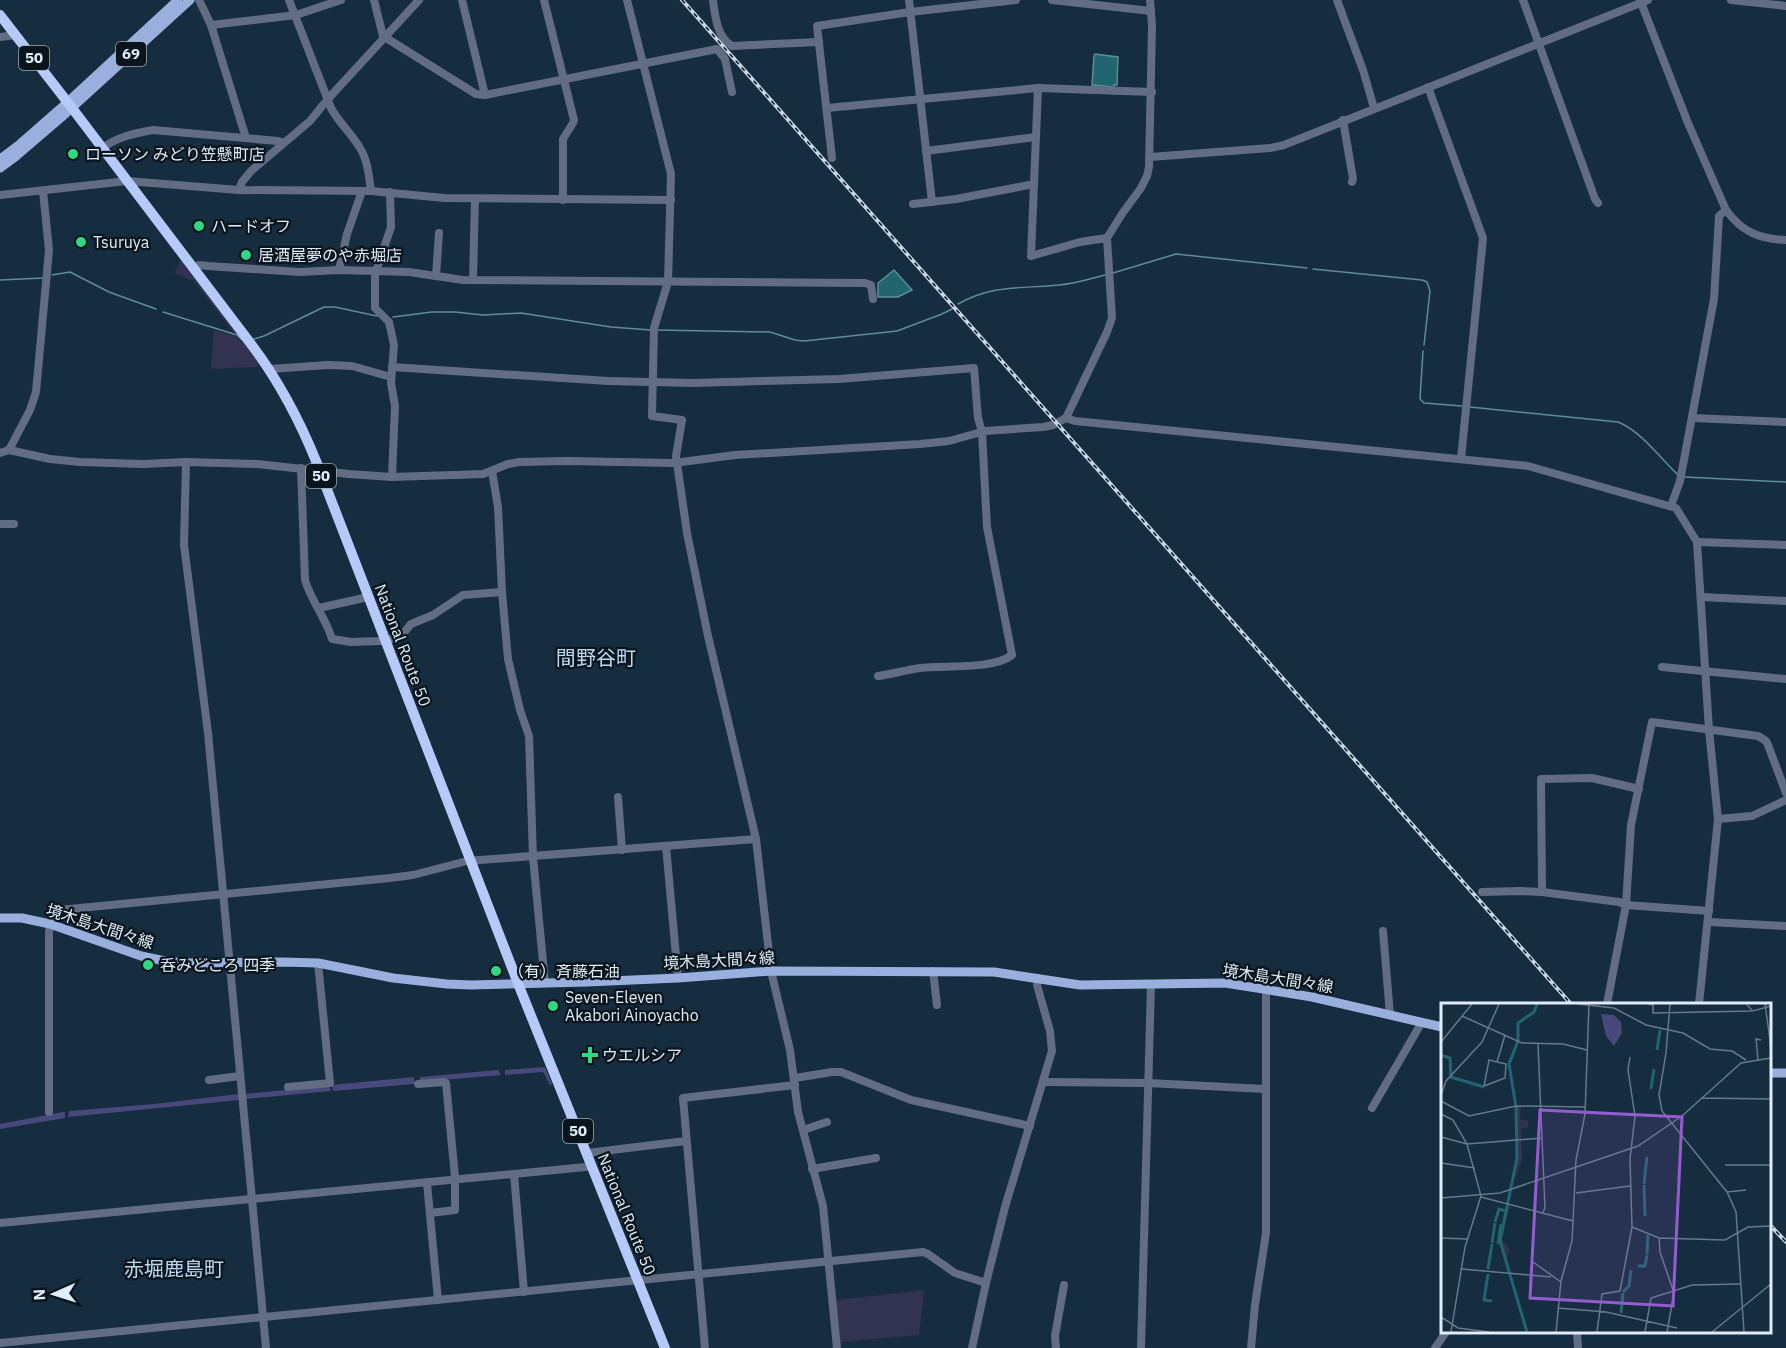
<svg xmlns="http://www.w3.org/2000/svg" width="1786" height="1348" viewBox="0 0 1786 1348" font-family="'IBM Plex Sans','Noto Sans JP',sans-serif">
<rect width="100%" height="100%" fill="#162c3f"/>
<g fill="#323251">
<polygon points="181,260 237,334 234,333 194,281 174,273"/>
<polygon points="214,330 236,336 241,342 244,342 261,365 257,367 212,369 211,365"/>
<polygon points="924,1290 919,1335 840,1342 836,1300"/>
</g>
<g fill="#49487c">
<polygon points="545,1067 552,1084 550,1085 543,1072 505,1075 505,1070"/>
<polygon points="498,1070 501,1075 419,1082 420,1077"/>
<polygon points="414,1077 414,1084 333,1091 332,1085"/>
<polygon points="329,1086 331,1091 245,1099 244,1094"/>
<polygon points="239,1094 240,1100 68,1117 69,1111 154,1104"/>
<polygon points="63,1112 65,1112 65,1118 0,1129 0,1124"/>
</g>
<g fill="#216570" stroke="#5a8e99" stroke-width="1.5">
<polygon points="1095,54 1118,57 1117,85 1114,85 1114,87 1092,85 1094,56"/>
<polygon points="894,270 912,290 898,297 878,297 878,283"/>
</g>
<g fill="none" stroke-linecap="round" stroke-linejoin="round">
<g stroke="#5a8e99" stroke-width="1.5">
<polyline points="1313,269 1422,280 1427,282 1430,291 1424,345"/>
<polyline points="1113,273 1176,254 1307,268"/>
<polyline points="52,275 70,272 109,292 156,309"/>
<polyline points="0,280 44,278"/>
<path d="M958 304C994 284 1021 289 1059 285 1075 284 1090 279 1105 275"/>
<polyline points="163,312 237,335 242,340"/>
<polyline points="393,317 432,312 455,312 483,315 521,313 611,327 651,330"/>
<polyline points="657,330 770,332 795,340 804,341 897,331 942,314 952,309"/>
<polyline points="254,339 264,336 324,307 335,307 377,316"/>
<polyline points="1423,351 1420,399 1424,403 1462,406"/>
<path d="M1470 407 1618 422C1641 431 1661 459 1678 475"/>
<polyline points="1685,477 1786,482"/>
</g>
<g stroke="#626d84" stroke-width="8">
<polyline points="199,0 211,25 246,138"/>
<path d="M289 0 331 108C339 123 352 134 360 148 368 161 369 177 371 191"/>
<polyline points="374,0 383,36 476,94 485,95 717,49 725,59 732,92"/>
<polyline points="462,0 485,95"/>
<polyline points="544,0 574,120 573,123 563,139 563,200"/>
<polyline points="627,0 671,174 668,282 654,328 652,416 682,420 676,456 687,533 708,636 756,839 771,971 790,1050 798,1112 823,1206 837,1348"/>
<path d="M713 0C715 16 717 37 732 46L819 42"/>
<polyline points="909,0 932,202"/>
<polyline points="1052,0 1151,11"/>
<polyline points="1337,0 1363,70 1374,108"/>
<polyline points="1523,0 1595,199 1598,203"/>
<path d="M1640 0 1688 123 1726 210C1742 232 1759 239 1786 240"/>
<polyline points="1731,0 1786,6"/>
<polyline points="211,25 296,15 341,0"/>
<polyline points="0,37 16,35"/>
<polyline points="1428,87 1483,238 1461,459"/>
<polyline points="1038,88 1031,256 1080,242 1107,238"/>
<polyline points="827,108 1038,88 1152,92"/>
<polyline points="1343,120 1353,179 1352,182"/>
<path d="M103 148C116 137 136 133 153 130L278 141 284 143"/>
<polyline points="926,151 1036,137"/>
<polyline points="1150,157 1270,148 1284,145 1648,0"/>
<polyline points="832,158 817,26 910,12 1016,0"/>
<polyline points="239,190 242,182 251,171 310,121 327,100 419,0"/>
<polyline points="390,192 391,227 375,274 375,308 389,322 394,345 391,383 395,406 392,477"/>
<polyline points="0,195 127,181 239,190 371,191 444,198 671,200"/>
<polyline points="913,204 956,199 1034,184"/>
<polyline points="194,268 199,265 208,266 300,272 339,270 409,272 463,280 865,283 871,285 873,299"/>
<polyline points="339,270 347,234 362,191"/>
<polyline points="436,276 439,233"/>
<polyline points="473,280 475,199"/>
<path d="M392 367 608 381 693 383 839 379 974 368 978 418 982 432 987 527 1012 655C993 670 944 665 920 668 906 670 892 674 878 676"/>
<polyline points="270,369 328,365 352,366 391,377"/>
<polyline points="1066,418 1075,421 1528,466 1676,508 1697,542 1709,730 1718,819 1699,1004"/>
<polyline points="1692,418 1786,422"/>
<polyline points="9,450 30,410 36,392 49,250 43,191"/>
<polyline points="0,453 9,450 50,459 80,462 143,464 186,462 257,464 349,474 392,477 483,474 508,464 519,462 568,461 674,463 735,455 920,444 949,441 985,431 1043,427 1053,425 1066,418 1107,332 1112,318 1107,238 1122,214 1141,188 1147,176 1149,167 1152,26 1150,0"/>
<polyline points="186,462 184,545 208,733 266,1348"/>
<path d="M301 468 305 580C311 601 326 618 332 639L351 642 381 641 396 638 402 635 411 624 433 615 463 595 502 592"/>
<polyline points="492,471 498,507 502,592 508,659 520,710 529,736 533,857 545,983"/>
<polyline points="1671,506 1680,481 1714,299 1719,216 1726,210"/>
<polyline points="0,524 14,524"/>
<polyline points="1697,542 1786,545"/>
<polyline points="1701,597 1786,601"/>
<polyline points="319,608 368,597"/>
<polyline points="1662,667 1786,679"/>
<polyline points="618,797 622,850"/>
<polyline points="1718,819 1752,816 1786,800"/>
<polyline points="666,846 678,978"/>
<polyline points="1482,892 1520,891 1542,892 1619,902 1626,905 1709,911"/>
<polyline points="1542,892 1541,779 1592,778 1639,789"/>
<polyline points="1709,922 1786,926"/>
<polyline points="1383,931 1390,1015"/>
<polyline points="933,971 937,1005"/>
<polyline points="1607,1004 1626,905 1631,825 1652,722 1758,736 1766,741 1768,745 1786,793"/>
<polyline points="795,1078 832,1072 841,1072 911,1100 1030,1126"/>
<polyline points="209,1080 240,1076"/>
<polyline points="1043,1082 1148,1083 1265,1089"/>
<polyline points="418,1084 444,1082 446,1083 455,1177 455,1210 430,1213"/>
<polyline points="288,1087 330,1083 318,963"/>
<polyline points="1372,1108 1422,1022"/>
<polyline points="49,1112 49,931 53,916 59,910 390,878 413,875 467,861 756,839"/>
<polyline points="803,1130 827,1122"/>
<polyline points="587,1153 686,1141"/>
<polyline points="812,1169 876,1158"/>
<polyline points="514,1174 524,1292"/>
<polyline points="427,1183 438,1300"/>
<polyline points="0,1223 586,1167 592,1165"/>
<polyline points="1577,1332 1578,1348"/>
<polyline points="0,1343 923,1252 928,1254 955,1273 986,1283"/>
<polyline points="705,1348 683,1098 795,1085"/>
<polyline points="972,1348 986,1283 1005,1207 1052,1051 1050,1031 1037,985 1038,978"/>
<polyline points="1056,1348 1055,1336 1064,1285"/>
<polyline points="1141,1348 1151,984"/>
<polyline points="1251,1348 1255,1305 1266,1233 1266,988"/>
<polyline points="1435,1348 1446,1332"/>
</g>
<g stroke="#99b0df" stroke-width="9">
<polyline points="0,159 20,144 60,109 178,0"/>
<polyline points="0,168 15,157 64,115 190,0"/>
<polyline points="0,918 22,918 50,924 141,956 165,961 188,963 284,962 318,963 393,978 447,984 471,985 587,982 678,978 771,971 994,972 1080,985 1225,983 1312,997 1442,1027"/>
<polyline points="1770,1073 1786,1073"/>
</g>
<path stroke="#b5caf8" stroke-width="10" d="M0 15 72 108 251 344C279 381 299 419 316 461L521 991 665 1348"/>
<g stroke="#c8d7e4" stroke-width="4">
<g id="rail">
<polyline points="682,0 1571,1004"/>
<polyline points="1770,1225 1786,1242"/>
</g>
</g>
<use href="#rail" stroke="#0a141c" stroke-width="1.5" stroke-dasharray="4.5" stroke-linecap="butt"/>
</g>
<g fill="#30d883" stroke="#0a141c" stroke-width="2">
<circle cx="73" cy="154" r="6"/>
<circle cx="199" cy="226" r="6"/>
<circle cx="81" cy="242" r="6"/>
<circle cx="246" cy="255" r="6"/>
<circle cx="148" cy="965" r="6"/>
<circle cx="496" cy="971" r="6"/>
<circle cx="553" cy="1006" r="6"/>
<path d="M587 1046h6v6h6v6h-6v6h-6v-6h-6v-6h6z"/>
</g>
<g text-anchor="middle" stroke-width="4.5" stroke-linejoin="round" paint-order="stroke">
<g fill="#0a141c" stroke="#9facb7" stroke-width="1.5">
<rect x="116" y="42" width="30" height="24" rx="4.5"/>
<rect x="19" y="46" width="30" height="24" rx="4.5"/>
<rect x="306" y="464" width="30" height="24" rx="4.5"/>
<rect x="563" y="1119" width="30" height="24" rx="4.5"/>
</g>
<g font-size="15" font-weight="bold" fill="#dfedfa">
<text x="131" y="59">69</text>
<text x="34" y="63">50</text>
<text x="321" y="481">50</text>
<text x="578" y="1136">50</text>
</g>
<g font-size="16" fill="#dfedfa" stroke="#0a141c" text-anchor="start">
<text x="85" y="160">ローソン みどり笠懸町店</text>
<text x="211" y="232">ハードオフ</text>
<text x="93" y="248">Tsuruya</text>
<text x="258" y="261">居酒屋夢のや赤堀店</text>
<text x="160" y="971">呑みどころ 四季</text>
<text x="508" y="977">（有）斉藤石油</text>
<text x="565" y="1003">Seven-Eleven<tspan x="565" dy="18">Akabori Ainoyacho</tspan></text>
<text x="602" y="1061">ウエルシア</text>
</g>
<g font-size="16" fill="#dfedfa" stroke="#0a141c">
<text transform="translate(403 645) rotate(69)" y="6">National Route 50</text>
<text transform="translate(100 926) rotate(18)" y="6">境木島大間々線</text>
<text transform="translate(719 960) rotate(-3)" y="6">境木島大間々線</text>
<text transform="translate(1278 978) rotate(9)" y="6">境木島大間々線</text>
<text transform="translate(627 1214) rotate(68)" y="6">National Route 50</text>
</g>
<g font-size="20" fill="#bdd9f2" stroke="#0a141c">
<text x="596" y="665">間野谷町</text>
<text x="174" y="1276">赤堀鹿島町</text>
</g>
</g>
<g transform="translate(1441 1003)">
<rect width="330" height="330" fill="#162c3f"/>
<path d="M76 103H80L79 117H87V124L81 126 80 122 81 156 74 178ZM74 201 68 206 61 236 69 248 65 256 69 272 58 235 66 205Z" fill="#323251"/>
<path d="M160 11 173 12 180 19 181 30 173 43 165 33Z" fill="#49487c"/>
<path fill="none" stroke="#216570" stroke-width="3" d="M216 47 219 27M0 52 9 55 10 74 43 84M210 86 213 66M203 181 206 154M203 182 204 213M54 219 58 206 64 208M51 240 54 220M57 241 60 221M206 251 207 232M197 263H204L206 252M47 266 51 241M47 271 43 297 51 298M182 289 188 283 190 267M180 310 182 290M86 329 59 238 76 155 75 104 68 61 77 38V20L93 9 96 1"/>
<path fill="none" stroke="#66798a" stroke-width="1.5" d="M137 1 173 5 205 22 242 30 269 46 291 48 305 57M207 1 212 2V10L311 8M324 1 330 44M306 2 312 8 330 3M21 13 81 40 122 41 146 47M0 39 31 1M97 41 104 205 101 211M225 50 229 1M225 50 218 92 221 108 286 189 295 209 303 329M189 54 187 67 194 113 189 156 191 224 218 235 284 237 307 224 330 223M48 57 65 61 64 75 43 83ZM317 57 315 36 320 37M56 59 64 32M0 92 5 78 41 39 58 1M261 95 330 96M0 98 28 113 75 103 144 104M0 111 12 117 26 141 40 193 24 244 10 329M0 134 26 141 101 135M0 160 34 165M284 162H330M286 189 305 187M135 190 189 183M40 194 132 218M0 195 59 190 197 143 241 113 300 60 330 55M0 235 26 236M218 235 219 249 233 290 226 329M92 259 120 279M21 266 110 274M117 305 165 309 236 325M0 314 17 325 48 329M115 329 120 278 131 238 135 157 144 111 148 1M156 329 161 291 179 288 191 224M204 329 210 295 251 282 299 281M271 329 330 281"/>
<path fill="#945cce" fill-opacity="0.15" stroke="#945cce" stroke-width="3" d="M99 107 241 114 232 303 89 295Z"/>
<rect width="330" height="330" fill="none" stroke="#dfedfa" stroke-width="3"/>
</g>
<g transform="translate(54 1294) rotate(267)" stroke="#0a141c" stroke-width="4.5" paint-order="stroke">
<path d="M0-4.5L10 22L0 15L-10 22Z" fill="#dfedfa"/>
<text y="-9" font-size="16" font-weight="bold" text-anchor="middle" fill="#dfedfa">N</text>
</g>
</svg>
